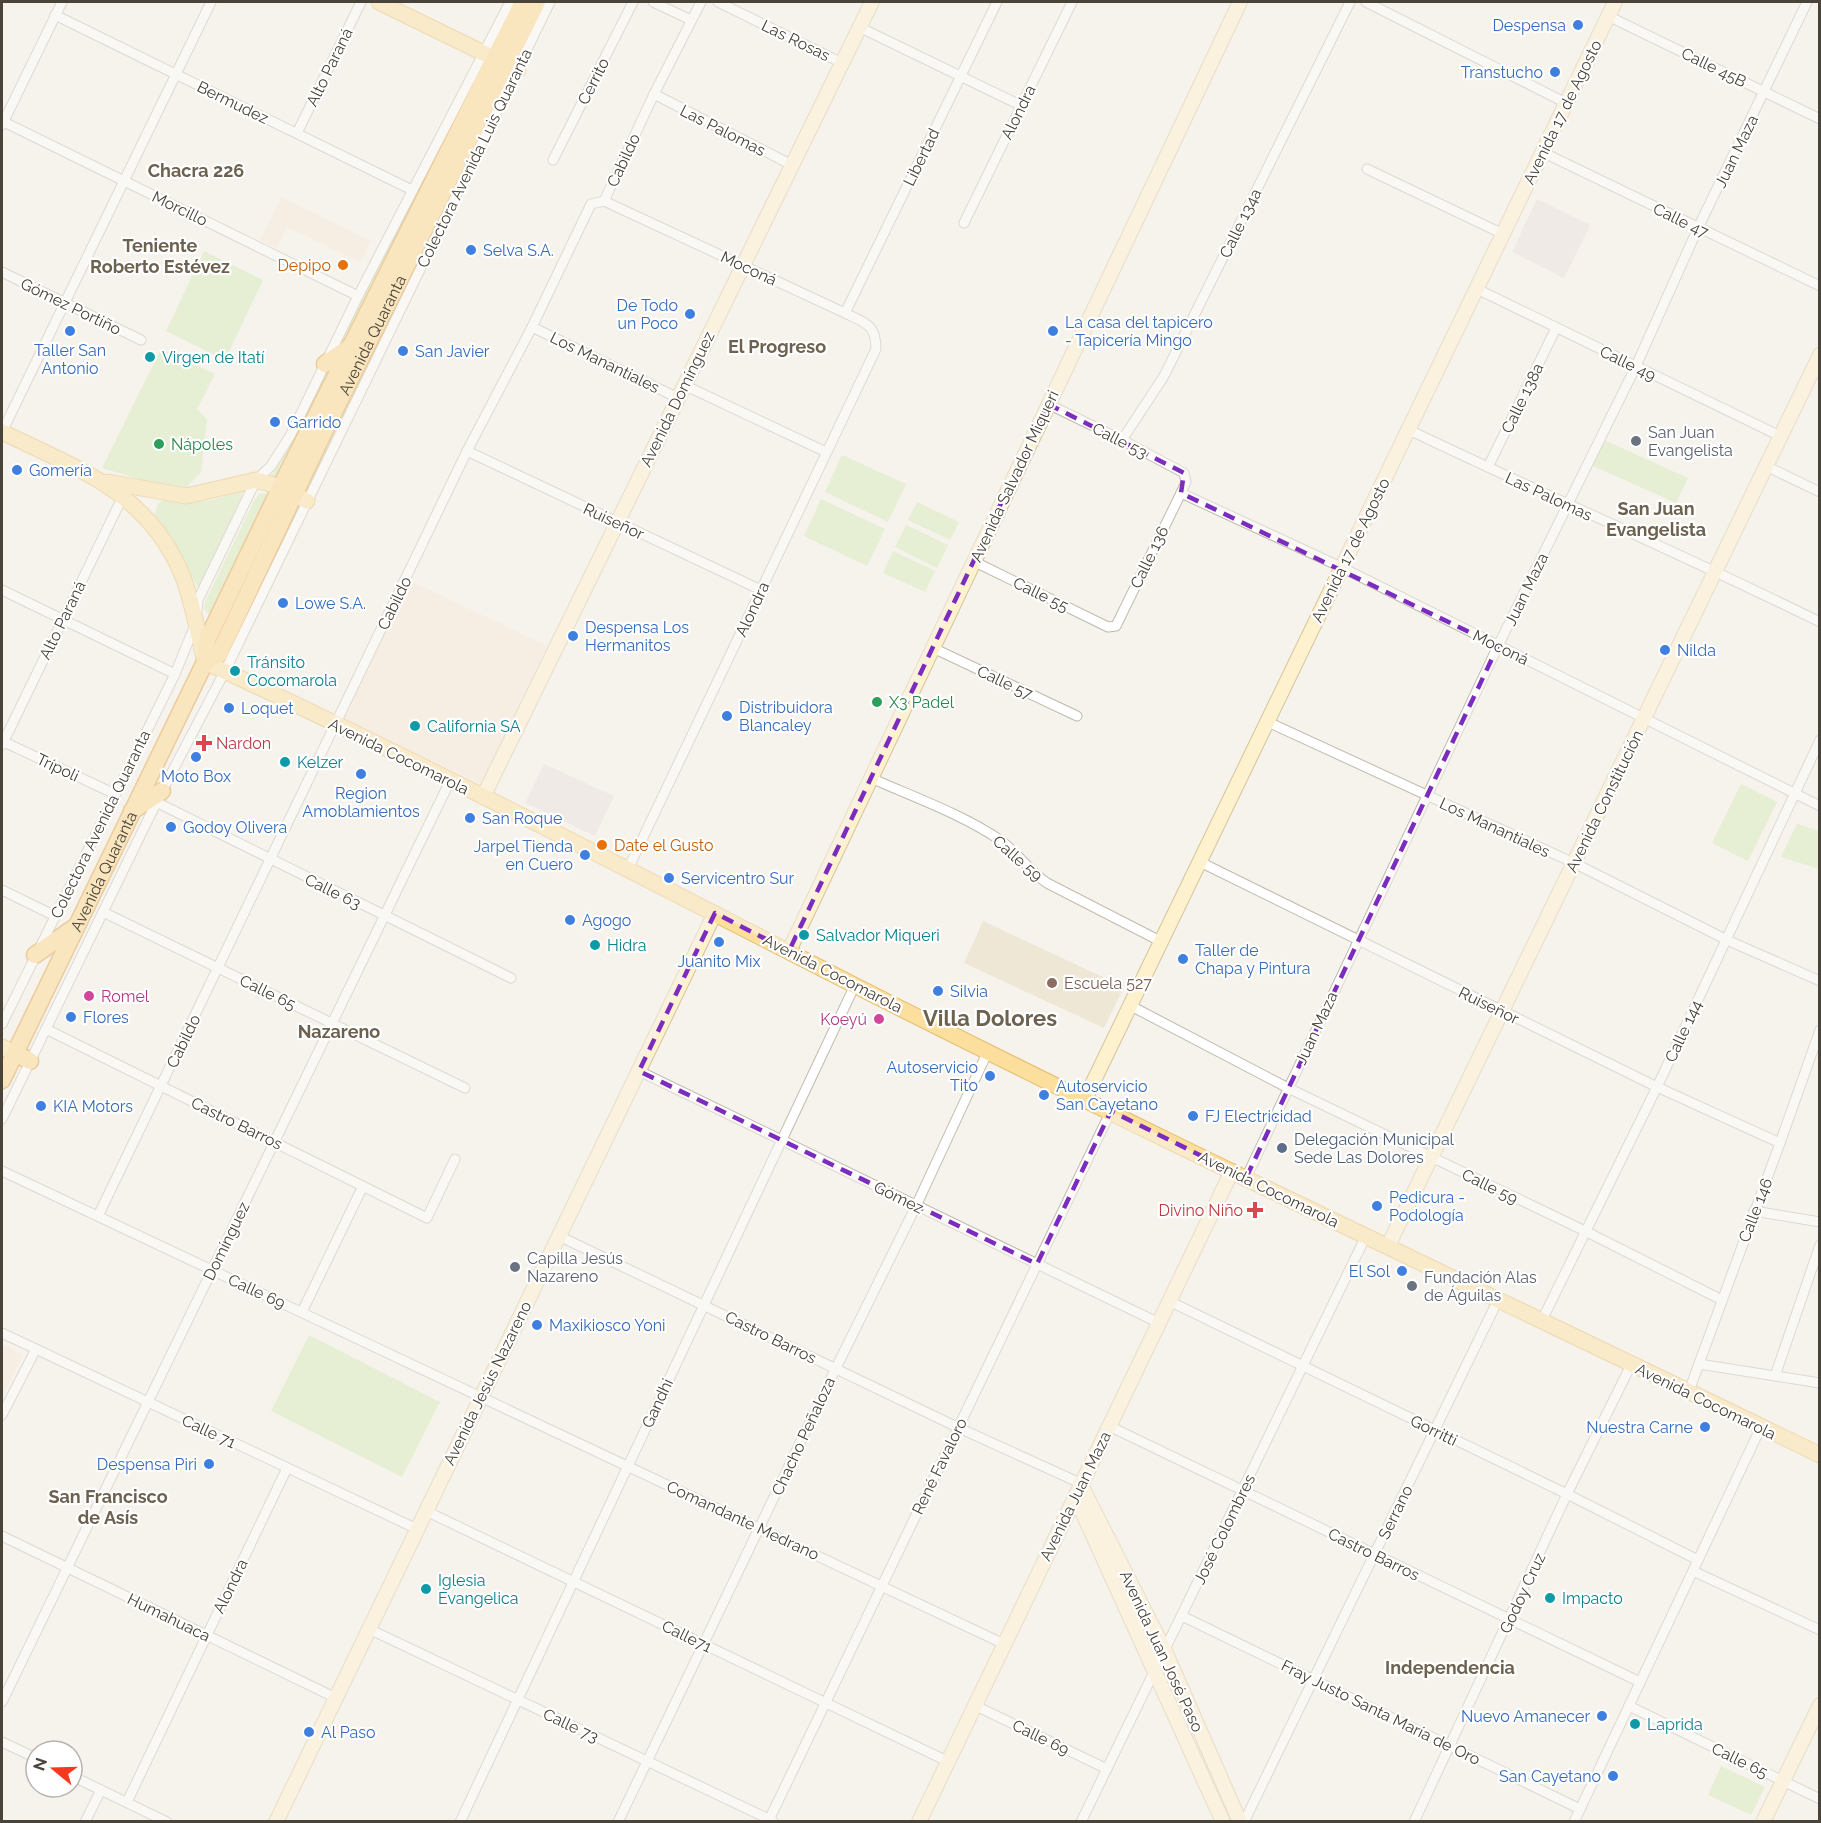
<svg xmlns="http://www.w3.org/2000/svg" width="1821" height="1823" viewBox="0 0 1821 1823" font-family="Raleway,sans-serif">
<rect width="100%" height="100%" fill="#f6f2ec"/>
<g fill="#f6e9d8">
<polygon points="281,197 371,241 360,262 287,227 277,248 260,240"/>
<polygon points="409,580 547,646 481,784 343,718"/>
<polygon points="2,1344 23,1355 2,1398"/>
</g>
<g fill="#e6e1dd">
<polygon points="1537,199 1590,225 1564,278 1512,252"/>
<polygon points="544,764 614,796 595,836 525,803"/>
</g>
<polygon fill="#eee7d6" points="983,921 1124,987 1104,1028 964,963"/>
<g fill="#d3e9b5">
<polygon points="477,74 483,77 346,345 336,350"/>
<polygon points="501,82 507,85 314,478 309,475"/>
<polygon points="204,251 263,280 225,360 166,331"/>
<polygon points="161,349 215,374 197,409 207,419 201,472 182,492 102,468"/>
<polygon points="337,365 278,480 270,478 287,451 328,368"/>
<polygon points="1604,440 1688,478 1676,503 1593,466"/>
<polygon points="842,455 906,484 888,522 825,492"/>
<path d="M244 491 199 589 171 538 154 516 158 504 162 501C171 500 178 502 186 503 205 503 227 496 244 491Z"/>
<polygon points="265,493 268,497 213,613 207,613 204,609 205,602 255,499 259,494"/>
<polygon points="821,499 885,529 867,566 804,536"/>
<polygon points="917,502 959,522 950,540 908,520"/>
<polygon points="906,525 948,545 937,568 895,547"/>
<polygon points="893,551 935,571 925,592 883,573"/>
<polygon points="1741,784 1777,802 1748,861 1712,843"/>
<polygon points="1797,824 1819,831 1819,869 1781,857"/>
<polygon points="309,1335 440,1402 402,1477 271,1411"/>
<polygon points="1721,1766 1765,1787 1751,1815 1708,1795"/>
</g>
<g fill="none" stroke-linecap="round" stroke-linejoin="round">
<g stroke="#c1baae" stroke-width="11">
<g id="minor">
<polyline points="653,2 691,20"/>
<polyline points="718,2 842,63"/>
<polyline points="1366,2 1566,103"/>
<polyline points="55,15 412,190"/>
<polyline points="1608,16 1820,119"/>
<polyline points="859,27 1022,106"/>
<polyline points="654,94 792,165"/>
<polyline points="2,121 358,296"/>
<polyline points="2,125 62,2"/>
<polyline points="297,133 361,2"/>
<polyline points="1542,152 1820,286"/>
<polyline points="553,160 633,2"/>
<polyline points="1367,169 1503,234"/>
<path d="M604 201 845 313C865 323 876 324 876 349L628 869"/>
<polyline points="604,201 654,94 701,2"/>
<polyline points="964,223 1072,2"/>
<polyline points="2,272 141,340"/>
<polyline points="1477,289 1780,436"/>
<polyline points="845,313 997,2"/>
<polyline points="532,327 678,398"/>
<polyline points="684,385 826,452"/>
<path d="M1409 430C1545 495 1684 555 1820 622"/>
<polyline points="2,432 211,2"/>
<polyline points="1122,440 1164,376 1350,2"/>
<polyline points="467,451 761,590"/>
<polyline points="1766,466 1820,492"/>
<polyline points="1488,467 1556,328"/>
<polyline points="1181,493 1341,567 1820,806"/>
<polyline points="973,561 1108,627 1116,626 1181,493 1186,482 1184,473 1122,440 1048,404"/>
<polyline points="2,590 175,674"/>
<polyline points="197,611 198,600 256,480 271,466 290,436 358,296 510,2"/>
<polyline points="933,648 1077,716"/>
<polyline points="1268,722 1574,863 1727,940 1820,981"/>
<polyline points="2,741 115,794"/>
<polyline points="2,745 123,496"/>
<path d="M871 778C913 797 962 814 1000 840 1017 852 1029 871 1047 883L1162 942"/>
<polyline points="156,802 511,978"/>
<polyline points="1200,862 1657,1087 1780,1143"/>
<polyline points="2,890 55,916"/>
<polyline points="103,912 465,1088"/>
<polyline points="1131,1006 1288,1088 1585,1231 1722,1300"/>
<polyline points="2,1024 175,674 195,625"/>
<polyline points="46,1029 427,1218 455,1159"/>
<polyline points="639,1071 1159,1323"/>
<polyline points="2,1119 162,791 225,671 550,2"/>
<polyline points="2,1171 1004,1644"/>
<polyline points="1246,1178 1498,646 1636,366 1698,228 1807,2"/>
<polyline points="1754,1211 1820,1222"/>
<polyline points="98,1216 467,451 532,327 591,204 604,201"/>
<polyline points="559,1236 957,1427 1080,1483"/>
<polyline points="1169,1301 1567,1494 1698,1560"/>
<polyline points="302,1312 363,1186"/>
<polyline points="1542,1320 1657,1087 1820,740"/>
<polyline points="2,1333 417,1529"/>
<polyline points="1699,1364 1820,1383"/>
<polyline points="1775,1376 1820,1245"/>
<polyline points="1689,1391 1780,1143 1820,1030"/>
<polyline points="2,1415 36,1349"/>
<polyline points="1109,1426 1640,1682"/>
<polyline points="426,1511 947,1761"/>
<polyline points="2,1536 336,1698"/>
<polyline points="1693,1571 1820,1630"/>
<polyline points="1182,1616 1580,1809"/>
<polyline points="369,1629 773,1821"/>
<polyline points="2,1702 450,781"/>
<polyline points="974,1705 1107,1769"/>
<polyline points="1629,1706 1820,1799"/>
<polyline points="2,1742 36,1758"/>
<polyline points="72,1776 167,1822"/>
<polyline points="127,1802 287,1468"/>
<polyline points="85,1822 101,1790"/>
<polyline points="460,1822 855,985"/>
<polyline points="618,1822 836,1368 916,1206 988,1051"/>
<polyline points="768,1822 1111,1111"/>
<polyline points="1081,1822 1366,1236"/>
<polyline points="1244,1822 1498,1300"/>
<polyline points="1414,1822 1567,1494 1631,1365"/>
<polyline points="1574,1822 1761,1427"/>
</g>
</g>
<g stroke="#d5c49c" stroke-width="16">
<g id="secondary">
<polyline points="483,797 872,2"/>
<polyline points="789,951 1240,2"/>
<polyline points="1085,1099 1615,2"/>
<polyline points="1388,1246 1820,355"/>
<polyline points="1080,1483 1165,1651 1240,1822"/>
<polyline points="1075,1496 1223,1822"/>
<polyline points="276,1822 715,913"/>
<polyline points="919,1822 1232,1171"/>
<polyline points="1763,1822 1820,1705"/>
</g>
</g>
<g stroke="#e4bc6c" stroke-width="17">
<g id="primary">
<polyline points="379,2 518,70"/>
<path d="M2 432C78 469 149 492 183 577 193 604 198 634 205 662 424 763 638 875 852 984 1172 1146 1497 1298 1820 1455"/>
<polyline points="108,482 186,496 256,480 281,487 307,501"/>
<polyline points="2,1047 15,1053"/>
</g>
</g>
<g stroke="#dd9d3e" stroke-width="19">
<g id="trunk">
<polyline points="325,364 348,348"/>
<path id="s1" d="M205 662 219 654 321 438 537 2"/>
<polyline points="132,811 162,791"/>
<polyline points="35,955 75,927"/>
<polyline points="15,1053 30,1061"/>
<path id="s2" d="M2 1080 205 662 207 640 287 474 523 2"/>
</g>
</g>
<use href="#minor" stroke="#fff" stroke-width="9"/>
<use href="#secondary" stroke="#fef1cd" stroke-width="14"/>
<use href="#primary" stroke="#fddf9d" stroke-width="15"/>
<use href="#trunk" stroke="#fdd486" stroke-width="16"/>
</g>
<path d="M0 0H1821V1823H0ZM1048 404 1184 473 1181 493 1498 646 1246 1178 1111 1111 1037 1264 639 1071 715 913 789 951Z" fill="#f6f2ec" fill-opacity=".55" fill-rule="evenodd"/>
<path fill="none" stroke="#7b2cbf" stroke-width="4.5" stroke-dasharray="12 8" stroke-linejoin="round" d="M1048 404 1184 473 1181 493 1498 646 1246 1178 1111 1111 1037 1264 639 1071 715 913 789 951Z"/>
<g fill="#3f7fe0" stroke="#fff" stroke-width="2">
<circle cx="1578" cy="25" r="6"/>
<circle cx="1555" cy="72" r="6"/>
<circle cx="471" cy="250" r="6"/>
<circle cx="690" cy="314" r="6"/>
<circle cx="70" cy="331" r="6"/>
<circle cx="1053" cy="331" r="6"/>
<circle cx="403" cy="351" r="6"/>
<circle cx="275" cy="422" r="6"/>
<circle cx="17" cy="470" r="6"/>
<circle cx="283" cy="603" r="6"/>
<circle cx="573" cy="636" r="6"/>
<circle cx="1665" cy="650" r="6"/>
<circle cx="229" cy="708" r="6"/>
<circle cx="727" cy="716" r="6"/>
<circle cx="196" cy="757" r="6"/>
<circle cx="361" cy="774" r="6"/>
<circle cx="470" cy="818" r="6"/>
<circle cx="171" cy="827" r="6"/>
<circle cx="585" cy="855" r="6"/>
<circle cx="669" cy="878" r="6"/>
<circle cx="570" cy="920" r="6"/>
<circle cx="719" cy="942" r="6"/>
<circle cx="1183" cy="959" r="6"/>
<circle cx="938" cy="991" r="6"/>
<circle cx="71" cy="1017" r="6"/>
<circle cx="990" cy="1076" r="6"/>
<circle cx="1044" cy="1095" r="6"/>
<circle cx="41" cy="1106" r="6"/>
<circle cx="1193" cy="1116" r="6"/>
<circle cx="1377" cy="1206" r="6"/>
<circle cx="1402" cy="1271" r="6"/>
<circle cx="537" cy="1325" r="6"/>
<circle cx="1705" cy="1427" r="6"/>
<circle cx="209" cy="1464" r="6"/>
<circle cx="1602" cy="1716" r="6"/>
<circle cx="309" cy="1732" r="6"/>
<circle cx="1613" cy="1776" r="6"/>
</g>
<g fill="#e8710a" stroke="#fff" stroke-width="2">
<circle cx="343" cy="265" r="6"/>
<circle cx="602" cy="845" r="6"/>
</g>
<g fill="#0f9aa8" stroke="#fff" stroke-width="2">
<circle cx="150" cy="357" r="6"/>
<circle cx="235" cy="671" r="6"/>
<circle cx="415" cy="726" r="6"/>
<circle cx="285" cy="762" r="6"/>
<circle cx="804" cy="935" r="6"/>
<circle cx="595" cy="945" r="6"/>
<circle cx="426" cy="1589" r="6"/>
<circle cx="1550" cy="1598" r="6"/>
<circle cx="1635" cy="1724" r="6"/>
</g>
<g fill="#6b7280" stroke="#fff" stroke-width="2">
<circle cx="1636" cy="441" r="6"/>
<circle cx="515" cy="1267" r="6"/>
<circle cx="1412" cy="1286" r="6"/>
</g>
<g fill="#2e9e5b" stroke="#fff" stroke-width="2">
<circle cx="159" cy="444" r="6"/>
<circle cx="877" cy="702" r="6"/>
</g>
<g fill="#e0444e" stroke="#fff" stroke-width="2">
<path d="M201 734h6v6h6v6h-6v6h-6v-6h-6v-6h6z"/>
<path d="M1252 1201h6v6h6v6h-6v6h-6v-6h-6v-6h6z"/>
</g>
<circle fill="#8d6e63" stroke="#fff" stroke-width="2" cx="1052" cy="983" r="6"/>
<g fill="#d1479c" stroke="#fff" stroke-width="2">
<circle cx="89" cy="996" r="6"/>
<circle cx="879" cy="1019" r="6"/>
</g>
<circle fill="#5c6f8a" stroke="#fff" stroke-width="2" cx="1282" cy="1148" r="6"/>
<g text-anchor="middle" stroke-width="4.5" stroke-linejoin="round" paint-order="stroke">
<g font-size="16" fill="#366cbe" stroke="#fff" text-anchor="start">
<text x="1566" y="31" text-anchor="end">Despensa</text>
<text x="1543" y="78" text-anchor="end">Transtucho</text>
<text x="483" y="256">Selva S.A.</text>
<text x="678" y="311" text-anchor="end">De Todo<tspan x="678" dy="18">un Poco</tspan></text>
<text x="1065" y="328">La casa del tapicero<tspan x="1065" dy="18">- Tapicería Mingo</tspan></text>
<text x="70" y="356" text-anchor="middle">Taller San<tspan x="70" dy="18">Antonio</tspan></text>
<text x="415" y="357">San Javier</text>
<text x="287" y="428">Garrido</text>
<text x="29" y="476">Gomería</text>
<text x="295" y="609">Lowe S.A.</text>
<text x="585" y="633">Despensa Los<tspan x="585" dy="18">Hermanitos</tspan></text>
<text x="1677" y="656">Nilda</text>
<text x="739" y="713">Distribuidora<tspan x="739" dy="18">Blancaley</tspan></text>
<text x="241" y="714">Loquet</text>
<text x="196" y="782" text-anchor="middle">Moto Box</text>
<text x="361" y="799" text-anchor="middle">Region<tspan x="361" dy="18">Amoblamientos</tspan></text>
<text x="482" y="824">San Roque</text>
<text x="183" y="833">Godoy Olivera</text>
<text x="573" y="852" text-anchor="end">Jarpel Tienda<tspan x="573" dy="18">en Cuero</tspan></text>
<text x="681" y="884">Servicentro Sur</text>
<text x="582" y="926">Agogo</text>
<text x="1195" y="956">Taller de<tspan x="1195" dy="18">Chapa y Pintura</tspan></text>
<text x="719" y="967" text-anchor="middle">Juanito Mix</text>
<text x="950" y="997">Silvia</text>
<text x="83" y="1023">Flores</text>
<text x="978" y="1073" text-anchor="end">Autoservicio<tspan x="978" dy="18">Tito</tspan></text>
<text x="1056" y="1092">Autoservicio<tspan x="1056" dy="18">San Cayetano</tspan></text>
<text x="53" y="1112">KIA Motors</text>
<text x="1205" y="1122">FJ Electricidad</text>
<text x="1389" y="1203">Pedicura -<tspan x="1389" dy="18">Podología</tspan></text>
<text x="1390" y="1277" text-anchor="end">El Sol</text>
<text x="549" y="1331">Maxikiosco Yoni</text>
<text x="1693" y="1433" text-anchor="end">Nuestra Carne</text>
<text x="197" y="1470" text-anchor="end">Despensa Piri</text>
<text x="1590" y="1722" text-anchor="end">Nuevo Amanecer</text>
<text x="321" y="1738">Al Paso</text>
<text x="1601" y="1782" text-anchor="end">San Cayetano</text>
</g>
<g font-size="16" fill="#4a4339" stroke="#fff">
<text transform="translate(796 40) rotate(26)" y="6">Las Rosas</text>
<text transform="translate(329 67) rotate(-64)" y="6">Alto Paraná</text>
<text transform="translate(1714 67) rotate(26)" y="6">Calle 45B</text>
<text transform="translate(593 81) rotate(-63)" y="6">Cerrito</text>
<text transform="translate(233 102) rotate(26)" y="6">Bermudez</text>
<text transform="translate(1018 112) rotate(-64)" y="6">Alondra</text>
<text transform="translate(1562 112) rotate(-64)" y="6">Avenida 17 de Agosto</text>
<text transform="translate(723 130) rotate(27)" y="6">Las Palomas</text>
<text transform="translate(1736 151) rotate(-64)" y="6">Juan Maza</text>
<text transform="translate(921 157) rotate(-64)" y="6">Libertad</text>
<text transform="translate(474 158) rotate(-64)" y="6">Colectora Avenida Luis Quaranta</text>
<text transform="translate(623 160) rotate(-65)" y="6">Cabildo</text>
<text transform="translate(180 208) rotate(26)" y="6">Morcillo</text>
<text transform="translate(1681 220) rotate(26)" y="6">Calle 47</text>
<text transform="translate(1240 223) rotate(-64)" y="6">Calle 134a</text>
<text transform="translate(749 268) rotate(25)" y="6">Moconá</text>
<text transform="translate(71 306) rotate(26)" y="6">Gómez Portiño</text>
<text dy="6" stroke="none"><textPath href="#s1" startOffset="370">Avenida Quaranta</textPath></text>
<text transform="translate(605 362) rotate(26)" y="6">Los Manantiales</text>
<text transform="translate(1628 363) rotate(26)" y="6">Calle 49</text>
<text transform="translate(1522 398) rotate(-64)" y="6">Calle 138a</text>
<text transform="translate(677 399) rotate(-64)" y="6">Avenida Domínguez</text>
<text transform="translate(1120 440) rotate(27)" y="6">Calle 53</text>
<text transform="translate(1014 476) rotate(-65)" y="6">Avenida Salvador Miqueri</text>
<text transform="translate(1549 496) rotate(25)" y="6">Las Palomas</text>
<text transform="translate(614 521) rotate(25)" y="6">Ruiseñor</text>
<text transform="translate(1350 550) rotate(-64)" y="6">Avenida 17 de Agosto</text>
<text transform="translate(1149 557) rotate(-64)" y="6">Calle 136</text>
<text transform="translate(1526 589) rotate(-64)" y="6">Juan Maza</text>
<text transform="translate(1041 594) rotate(26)" y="6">Calle 55</text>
<text transform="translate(394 603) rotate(-64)" y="6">Cabildo</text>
<text transform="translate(752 609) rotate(-65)" y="6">Alondra</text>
<text transform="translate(62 620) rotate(-64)" y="6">Alto Paraná</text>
<text transform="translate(1501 647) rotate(26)" y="6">Moconá</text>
<text transform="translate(1005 682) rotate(25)" y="6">Calle 57</text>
<text transform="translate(399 756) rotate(26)" y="6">Avenida Cocomarola</text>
<text transform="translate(58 767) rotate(25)" y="6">Trípoli</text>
<text transform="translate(1604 801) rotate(-64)" y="6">Avenida Constitución</text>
<text transform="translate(100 824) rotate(-64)" y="6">Colectora Avenida Quaranta</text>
<text transform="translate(1495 827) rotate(25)" y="6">Los Manantiales</text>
<text transform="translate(1018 858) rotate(41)" y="6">Calle 59</text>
<text dy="6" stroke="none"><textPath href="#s2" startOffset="232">Avenida Quaranta</textPath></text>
<text transform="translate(333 891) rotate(26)" y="6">Calle 63</text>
<text transform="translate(833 973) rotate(27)" y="6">Avenida Cocomarola</text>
<text transform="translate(268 992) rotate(26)" y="6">Calle 65</text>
<text transform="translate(1489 1005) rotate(26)" y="6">Ruiseñor</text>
<text transform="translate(1316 1028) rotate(-65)" y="6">Juan Maza</text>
<text transform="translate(1683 1031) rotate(-65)" y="6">Calle 144</text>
<text transform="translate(183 1041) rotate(-64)" y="6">Cabildo</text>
<text transform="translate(237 1123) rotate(26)" y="6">Castro Barros</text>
<text transform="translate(1490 1186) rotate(26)" y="6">Calle 59</text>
<text transform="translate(1269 1189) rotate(26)" y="6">Avenida Cocomarola</text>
<text transform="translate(899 1197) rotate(26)" y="6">Gómez</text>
<text transform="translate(1755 1210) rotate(-69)" y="6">Calle 146</text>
<text transform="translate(226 1241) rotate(-64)" y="6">Domínguez</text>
<text transform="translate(257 1291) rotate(25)" y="6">Calle 69</text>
<text transform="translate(771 1337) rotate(26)" y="6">Castro Barros</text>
<text transform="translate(487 1383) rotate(-64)" y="6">Avenida Jesús Nazareno</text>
<text transform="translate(1706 1401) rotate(26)" y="6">Avenida Cocomarola</text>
<text transform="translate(657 1403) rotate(-65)" y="6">Gandhi</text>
<text transform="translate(1434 1430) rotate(26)" y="6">Gorritti</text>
<text transform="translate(209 1431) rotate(25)" y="6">Calle 71</text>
<text transform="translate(803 1436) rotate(-65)" y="6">Chacho Peñaloza</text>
<text transform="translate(939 1466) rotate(-64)" y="6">René Favaloro</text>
<text transform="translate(1075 1496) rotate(-64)" y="6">Avenida Juan Maza</text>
<text transform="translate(1395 1512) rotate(-64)" y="6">Serrano</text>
<text transform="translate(743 1520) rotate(25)" y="6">Comandante Medrano</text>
<text transform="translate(1224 1529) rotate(-64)" y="6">José Colombres</text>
<text transform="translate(1374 1554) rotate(26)" y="6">Castro Barros</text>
<text transform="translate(230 1586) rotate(-64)" y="6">Alondra</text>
<text transform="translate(1522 1593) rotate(-65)" y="6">Godoy Cruz</text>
<text transform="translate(169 1617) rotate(26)" y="6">Humahuaca</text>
<text transform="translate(687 1636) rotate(26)" y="6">Calle71</text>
<text transform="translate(1162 1651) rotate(65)" y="6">Avenida Juan José Paso</text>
<text transform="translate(1381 1712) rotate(26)" y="6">Fray Justo Santa María de Oro</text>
<text transform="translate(571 1725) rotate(25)" y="6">Calle 73</text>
<text transform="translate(1041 1737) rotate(26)" y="6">Calle 69</text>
<text transform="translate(1740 1760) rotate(26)" y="6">Calle 65</text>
</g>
<g font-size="16" fill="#c56008" stroke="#fff" text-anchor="end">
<text x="331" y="271">Depipo</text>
<text x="614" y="851" text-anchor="start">Date el Gusto</text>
</g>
<g font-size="16" fill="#0d838f" stroke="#fff" text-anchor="start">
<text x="162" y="363">Virgen de Itatí</text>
<text x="247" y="668">Tránsito<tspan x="247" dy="18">Cocomarola</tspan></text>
<text x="427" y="732">California SA</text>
<text x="297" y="768">Kelzer</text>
<text x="816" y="941">Salvador Miqueri</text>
<text x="607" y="951">Hidra</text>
<text x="438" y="1586">Iglesia<tspan x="438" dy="18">Evangelica</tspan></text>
<text x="1562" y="1604">Impacto</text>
<text x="1647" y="1730">Laprida</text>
</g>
<g font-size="16" fill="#5b616d" stroke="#fff" text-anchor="start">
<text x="1648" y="438">San Juan<tspan x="1648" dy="18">Evangelista</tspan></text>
<text x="527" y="1264">Capilla Jesús<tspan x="527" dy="18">Nazareno</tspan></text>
<text x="1424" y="1283">Fundación Alas<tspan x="1424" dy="18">de Águilas</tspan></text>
</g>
<g font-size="16" fill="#27864d" stroke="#fff" text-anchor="start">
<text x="171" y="450">Nápoles</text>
<text x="889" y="708">X3 Padel</text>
</g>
<g font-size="16" fill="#be3a42" stroke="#fff" text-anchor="start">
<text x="216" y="749">Nardon</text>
<text x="1243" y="1216" text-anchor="end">Divino Niño</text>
</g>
<g font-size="16" fill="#785e54" stroke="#fff" text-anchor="start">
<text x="1064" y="989">Escuela 527</text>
</g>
<g font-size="16" fill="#b23c85" stroke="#fff" text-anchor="start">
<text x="101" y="1002">Romel</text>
<text x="867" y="1025" text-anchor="end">Koeyú</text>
</g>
<g font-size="16" fill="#4e5e75" stroke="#fff" text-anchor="start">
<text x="1294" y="1145">Delegación Municipal<tspan x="1294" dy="18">Sede Las Dolores</tspan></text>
</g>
<g font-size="18" font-weight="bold" fill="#6d6150" stroke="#fff">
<text x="196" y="177">Chacra 226</text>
<text x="160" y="252">Teniente<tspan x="160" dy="21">Roberto Estévez</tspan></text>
<text x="777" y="353">El Progreso</text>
<text x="1656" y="515">San Juan<tspan x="1656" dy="21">Evangelista</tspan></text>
<text x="339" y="1038">Nazareno</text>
<text x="108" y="1503">San Francisco<tspan x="108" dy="21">de Asís</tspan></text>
<text x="1450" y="1674">Independencia</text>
</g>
<g font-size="22" font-weight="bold" fill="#6d6150" stroke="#fff">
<text x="990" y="1026">Villa Dolores</text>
</g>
</g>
<rect width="1821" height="1823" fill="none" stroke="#4a4339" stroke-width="6"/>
<g transform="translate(54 1769) rotate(289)"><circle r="28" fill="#ffffff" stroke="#b7b4b0" stroke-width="1.5"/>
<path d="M0-4.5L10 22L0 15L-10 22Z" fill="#f83920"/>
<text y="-9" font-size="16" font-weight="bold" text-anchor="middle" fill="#4a4339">N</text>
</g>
</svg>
